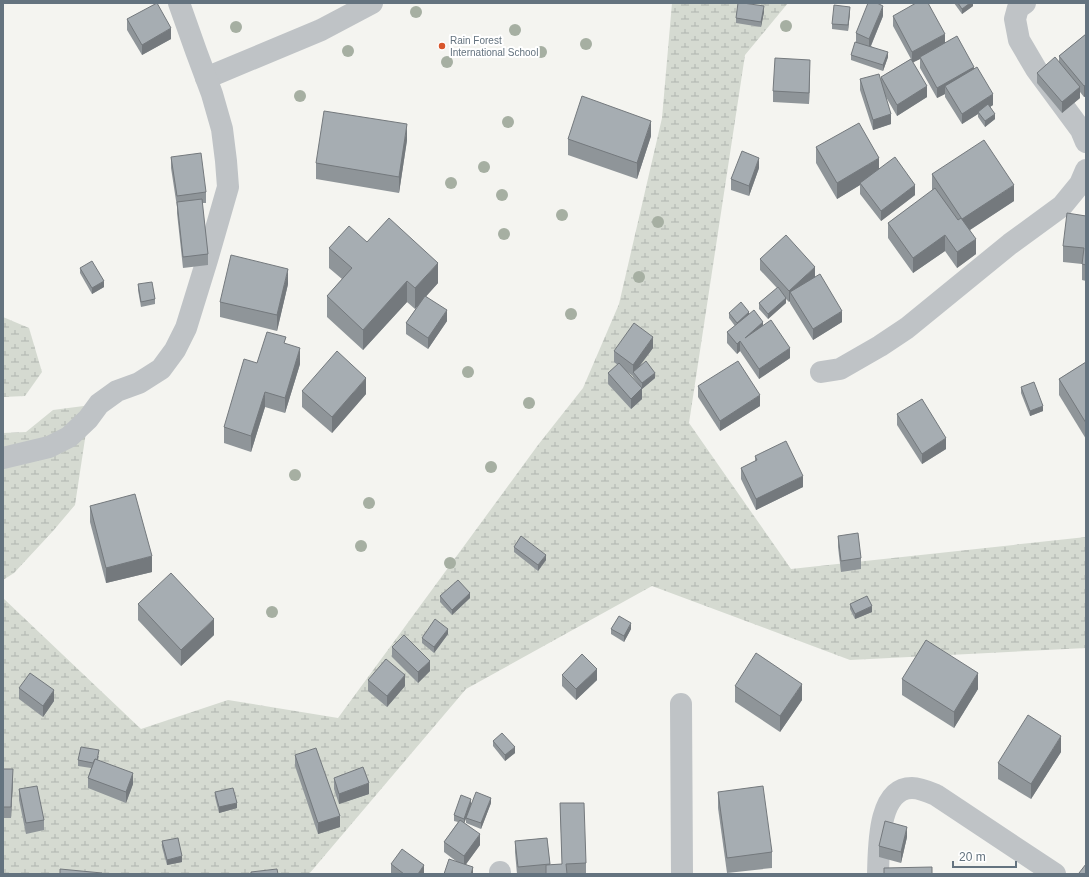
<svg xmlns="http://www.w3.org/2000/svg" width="1089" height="877" viewBox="0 0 1089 877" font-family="Arial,sans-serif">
<defs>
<pattern id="wetland-marsh" width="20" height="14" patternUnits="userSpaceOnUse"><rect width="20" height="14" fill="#d5dad1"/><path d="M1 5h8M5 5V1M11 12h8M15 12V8" fill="none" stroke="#b0b5af"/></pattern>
</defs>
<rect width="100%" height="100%" fill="#f4f4f0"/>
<g fill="url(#wetland-marsh)">
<polygon points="672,3 788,3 745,55 689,423 791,569 1086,537 1086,648 850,660 652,586 466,689 309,874 3,874 3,598 141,729 228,700 338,718 538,445 583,388 619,304 662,118"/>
<polygon points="3,317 29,328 42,372 25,396 3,397"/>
<polygon points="99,404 88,419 75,505 53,531 14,573 3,580 3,433 26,432 53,410"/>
</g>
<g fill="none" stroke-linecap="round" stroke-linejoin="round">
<g stroke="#bfc3c6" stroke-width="22">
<polyline points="1025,3 1018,8 1015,19 1019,40 1036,69 1081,130 1086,142"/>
<polyline points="206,78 321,30 372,3"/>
<polyline points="821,372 840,369 880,346 907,328 1010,244 1062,206 1080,184 1086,170"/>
<polyline points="3,458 49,447 69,437 88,419 99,404 117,391 139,383 161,369 175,350 186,328 207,260 228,187 226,161 222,129 212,94 196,51 179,3"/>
<polyline points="681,704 682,874"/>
<polyline points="500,874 500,872"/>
<path d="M878 874C879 850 877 788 912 788 920 788 929 792 936 795L1055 874"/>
</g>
</g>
<g fill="#a6afa2">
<circle cx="416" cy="12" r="6"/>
<circle cx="786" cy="26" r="6"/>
<circle cx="236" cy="27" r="6"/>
<circle cx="515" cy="30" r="6"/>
<circle cx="586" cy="44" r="6"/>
<circle cx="348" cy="51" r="6"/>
<circle cx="541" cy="52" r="6"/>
<circle cx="447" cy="62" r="6"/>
<circle cx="300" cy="96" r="6"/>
<circle cx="508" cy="122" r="6"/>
<circle cx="484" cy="167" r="6"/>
<circle cx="451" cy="183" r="6"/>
<circle cx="502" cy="195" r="6"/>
<circle cx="562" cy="215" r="6"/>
<circle cx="658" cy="222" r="6"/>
<circle cx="504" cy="234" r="6"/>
<circle cx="639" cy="277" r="6"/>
<circle cx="571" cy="314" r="6"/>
<circle cx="468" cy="372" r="6"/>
<circle cx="529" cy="403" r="6"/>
<circle cx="491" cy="467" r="6"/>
<circle cx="295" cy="475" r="6"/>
<circle cx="369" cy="503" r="6"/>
<circle cx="361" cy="546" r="6"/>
<circle cx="450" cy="563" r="6"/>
<circle cx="272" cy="612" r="6"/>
</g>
<g fill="#8f9599">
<polygon points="954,3 973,3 973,6 962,14"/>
<polygon points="764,12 761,27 736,23 736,18"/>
<polygon points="850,12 848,31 832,29 832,24"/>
<polygon points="883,16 871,46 888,57 883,71 851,60 851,55 856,42 856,33"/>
<polygon points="893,16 945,43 974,69 993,105 990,107 995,119 985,127 978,117 978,114 962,124 945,97 945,94 937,98 920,68 920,59 913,62 927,97 897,116 886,97 891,124 873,130 860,90 860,79 881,80 881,77 911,59 893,26"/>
<polygon points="127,19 171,39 142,55 127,30"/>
<polygon points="1086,34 1086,96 1084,97 1080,92 1080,98 1062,113 1037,83 1037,73 1059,62 1059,56"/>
<polygon points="810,71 809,104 773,102 773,91"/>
<polygon points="651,136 637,179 568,155 568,139"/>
<polygon points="407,140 399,193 316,179 316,163"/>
<polygon points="816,147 879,169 915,195 881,221 860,194 860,185 837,199 816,163"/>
<polygon points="171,157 206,192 206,203 202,203 208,254 208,265 183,268 177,213 177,207 171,168"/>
<polygon points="759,168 749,196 731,190 731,179"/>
<polygon points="932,174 1014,201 970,230 976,254 957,268 945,251 913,273 888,238 888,223 932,191"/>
<polygon points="1086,216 1086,281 1082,280 1082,264 1063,262 1063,246"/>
<polygon points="367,242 438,283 426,296 447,321 428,349 406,334 406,323 420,303 415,309 407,302 363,350 327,317 327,296 342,279 329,268 329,248"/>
<polygon points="760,259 815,277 842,322 813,340 790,303 790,301 789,302 786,299 786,303 768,319 759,309 759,303 777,288 760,270"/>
<polygon points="80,268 104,287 92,294 80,273"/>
<polygon points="138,284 155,299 155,304 141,307 138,290"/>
<polygon points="288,284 277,331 220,317 220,302"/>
<polygon points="729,313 749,314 763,325 790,358 759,379 740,351 737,354 727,343 727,332 735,326 729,318"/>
<polygon points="286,344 300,364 285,413 265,407 251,452 224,443 224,427 257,363"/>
<polygon points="653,348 639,367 655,378 642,389 633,377 633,375 633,376 626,371 642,399 631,409 608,384 608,373 618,365 614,362 614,351"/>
<polygon points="1086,362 1086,439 1059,395 1059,379"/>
<polygon points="698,386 760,406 720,431 698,397"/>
<polygon points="1021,387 1043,411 1030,416 1021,393"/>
<polygon points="302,391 366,394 332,433 302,407"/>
<polygon points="897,414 946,449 922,464 897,425"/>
<polygon points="755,456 803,487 756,510 741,479 741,468 755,461"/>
<polygon points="90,506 152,572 106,583 90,522"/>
<polygon points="838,536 861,558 861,569 841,572 838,547"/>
<polygon points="514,547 546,560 538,571 514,552"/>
<polygon points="440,596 470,598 452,615 440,602"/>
<polygon points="138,604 214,635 181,666 138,620"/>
<polygon points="850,604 872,612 855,619 850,609"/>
<polygon points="611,629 631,629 624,642 611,634"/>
<polygon points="448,634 434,653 422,643 422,638"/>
<polygon points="392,647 430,671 418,683 392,657"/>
<polygon points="562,675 597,680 576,700 562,686"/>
<polygon points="902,679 978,689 954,728 902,695"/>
<polygon points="368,680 405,686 387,707 368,691"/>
<polygon points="735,686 802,700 780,732 735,702"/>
<polygon points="19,688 54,701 43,717 19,699"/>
<polygon points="493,741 515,753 505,761 493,746"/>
<polygon points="1061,752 1031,799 998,779 998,763"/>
<polygon points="295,755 340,827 318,834 295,766"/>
<polygon points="99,756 98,760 133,784 126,803 88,788 88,778 91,768 78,766 78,760"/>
<polygon points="3,769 13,780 11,818 3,818"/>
<polygon points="334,778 369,794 339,804 334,789"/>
<polygon points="19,789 44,820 44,830 26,834 19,800"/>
<polygon points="215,792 237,808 219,813 215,797"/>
<polygon points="718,792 772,852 772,868 727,873 718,808"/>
<polygon points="491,803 481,829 466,823 466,818 464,823 480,845 466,864 473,874 444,852 444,842 458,822 454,821 454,815 471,805 468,814"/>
<polygon points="560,803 586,863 586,874 517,874 515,852 515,841 547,838 550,865 562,864"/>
<polygon points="907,837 901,863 879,857 879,846"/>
<polygon points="162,841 182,862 167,865 162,847"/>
<polygon points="391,864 424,874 391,874"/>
</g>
<g fill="#74797d">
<polygon points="970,3 973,3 973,6 962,14 962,9"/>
<polygon points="764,6 764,12 761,27 761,22"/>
<polygon points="883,6 883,16 869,50 869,39"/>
<polygon points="850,7 850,12 848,31 848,25"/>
<polygon points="171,28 171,39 142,55 142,45"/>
<polygon points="945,34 945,45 920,57 920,59 912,63 912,52"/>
<polygon points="888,52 888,57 883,71 883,65"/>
<polygon points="810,60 810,71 809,104 809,93"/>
<polygon points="974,67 974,78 945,86 945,94 937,98 937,88"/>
<polygon points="1086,85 1086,96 1084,97 1084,86"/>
<polygon points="927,86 927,97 897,116 897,105"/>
<polygon points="1080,87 1080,98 1062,113 1062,102"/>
<polygon points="993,94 993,105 979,114 978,112 978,114 962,124 962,114"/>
<polygon points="891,114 891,124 873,130 873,120"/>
<polygon points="995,114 995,119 985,127 985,121"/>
<polygon points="651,121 651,136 637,179 637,163"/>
<polygon points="407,124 407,140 399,193 399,177"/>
<polygon points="759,158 759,168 749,196 749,186"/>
<polygon points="879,158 879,174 860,183 860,185 837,199 837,183"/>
<polygon points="915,185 915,195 881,221 881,211"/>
<polygon points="1014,185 1014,201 962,235 962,219"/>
<polygon points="945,235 945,251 913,273 913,258"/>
<polygon points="976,239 976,254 957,268 957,252"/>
<polygon points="438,263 438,283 415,309 415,288"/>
<polygon points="815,267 815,278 790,292 790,301 789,302 789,291"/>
<polygon points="288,269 288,284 277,331 277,315"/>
<polygon points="104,281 104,287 92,294 92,288"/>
<polygon points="407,281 407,302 363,350 363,330"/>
<polygon points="786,298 786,303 768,319 768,314"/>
<polygon points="447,310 447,321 428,349 428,338"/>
<polygon points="842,311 842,322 813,340 813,329"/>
<polygon points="749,312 749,317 737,328 737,323"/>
<polygon points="763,322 763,332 745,348 745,338"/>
<polygon points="653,337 653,348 634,373 633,372 633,376 633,365"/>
<polygon points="740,341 740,351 737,354 737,344"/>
<polygon points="300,348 300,364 285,413 285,398"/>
<polygon points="790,348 790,358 759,379 759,369"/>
<polygon points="655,373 655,378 642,389 642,383"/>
<polygon points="366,378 366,394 332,433 332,417"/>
<polygon points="642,388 642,399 631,409 631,399"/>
<polygon points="265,392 265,407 251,452 251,436"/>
<polygon points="760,395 760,406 720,431 720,421"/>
<polygon points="1043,406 1043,411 1030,416 1030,411"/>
<polygon points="946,438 946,449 922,464 922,454"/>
<polygon points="803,476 803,487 756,510 756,499"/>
<polygon points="546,555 546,560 538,571 538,565"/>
<polygon points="152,556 152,572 106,583 106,568"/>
<polygon points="470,593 470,598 452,615 452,610"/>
<polygon points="872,606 872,612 855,619 855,614"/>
<polygon points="214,619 214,635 181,666 181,650"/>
<polygon points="631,623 631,629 624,642 624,636"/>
<polygon points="448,629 448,634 434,653 434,647"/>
<polygon points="430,661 430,671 418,683 418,672"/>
<polygon points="597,669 597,680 576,700 576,689"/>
<polygon points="978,673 978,689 954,728 954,712"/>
<polygon points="405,675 405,686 387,707 387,696"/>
<polygon points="802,684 802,700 780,732 780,716"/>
<polygon points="54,690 54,701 43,717 43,706"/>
<polygon points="1061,736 1061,752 1031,799 1031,784"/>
<polygon points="515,747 515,753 505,761 505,755"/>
<polygon points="13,769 13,780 11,818 11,807"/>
<polygon points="133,773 133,784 126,803 126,792"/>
<polygon points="369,783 369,794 339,804 339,794"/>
<polygon points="491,798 491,803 481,829 481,823"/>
<polygon points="471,799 471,805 464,824 464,819"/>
<polygon points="237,803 237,808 219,813 219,807"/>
<polygon points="340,816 340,827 318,834 318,823"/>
<polygon points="907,827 907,837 901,863 901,852"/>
<polygon points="480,834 480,845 464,867 464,856"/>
<polygon points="182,856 182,862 167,865 167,860"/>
<polygon points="424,865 424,874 418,874"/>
<polygon points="473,867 473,874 471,874"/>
</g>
<g fill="#a6adb2" stroke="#74797d">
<polygon points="157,3 171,28 142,45 127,19"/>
<polygon points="738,3 743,3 764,6 761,22 736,18"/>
<polygon points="868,3 877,3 883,6 869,39 856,33"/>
<polygon points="916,3 928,3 945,34 912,52 893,16"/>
<polygon points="958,3 970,3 962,9"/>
<polygon points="834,5 850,7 848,25 832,24"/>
<polygon points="1086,34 1086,85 1084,86 1059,56"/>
<polygon points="957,36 974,67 937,88 920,57"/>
<polygon points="855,42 888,52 883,65 851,55"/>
<polygon points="1055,57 1080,87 1062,102 1037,73"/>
<polygon points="775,58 810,60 809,93 773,91"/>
<polygon points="911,59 927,86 897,105 881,77"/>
<polygon points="977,67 993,94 962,114 945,86"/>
<polygon points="879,74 891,114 873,120 860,79"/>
<polygon points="582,96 651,121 637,163 568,139"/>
<polygon points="988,104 995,114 985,121 978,112"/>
<polygon points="324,111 407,124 399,177 316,163"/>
<polygon points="859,123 879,158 837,183 816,147"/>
<polygon points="984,140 1014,185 962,219 932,174"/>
<polygon points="742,151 759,158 749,186 731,179"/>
<polygon points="201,153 206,192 177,196 171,157"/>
<polygon points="895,157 915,185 881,211 860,183"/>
<polygon points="935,188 958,220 961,218 976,239 957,252 945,235 913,258 888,223"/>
<polygon points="202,199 208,254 183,257 177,202"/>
<polygon points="1067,213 1086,216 1086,265 1082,264 1084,248 1063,246"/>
<polygon points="389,218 438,263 415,288 407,281 363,330 327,296 352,268 329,248 349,226 367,242"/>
<polygon points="786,235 815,267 789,291 760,259"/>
<polygon points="231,255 288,269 277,315 220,302"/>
<polygon points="92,261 104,281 92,288 80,268"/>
<polygon points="820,274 842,311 813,329 790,292"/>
<polygon points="152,282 155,299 141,302 138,284"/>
<polygon points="778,287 786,298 768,314 759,303"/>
<polygon points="425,296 447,310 428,338 406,323"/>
<polygon points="741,302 749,312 737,323 729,313"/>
<polygon points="754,310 763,322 745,338 771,320 790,348 759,369 740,341 737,344 727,332"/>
<polygon points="634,323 653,337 633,365 614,351"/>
<polygon points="267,332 286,337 284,343 300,348 285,398 265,392 251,436 224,427 244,359 257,363"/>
<polygon points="337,351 366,378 332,417 302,391"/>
<polygon points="646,361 655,373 642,383 633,372"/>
<polygon points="738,361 760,395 720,421 698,386"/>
<polygon points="1086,362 1086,423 1059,379"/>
<polygon points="619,363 642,388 631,399 608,373"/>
<polygon points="1034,382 1043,406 1030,411 1021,387"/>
<polygon points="922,399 946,438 922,454 897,414"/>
<polygon points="786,441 803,476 756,499 741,468 757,460 755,456"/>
<polygon points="135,494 152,556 106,568 90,506"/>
<polygon points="858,533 861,558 841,561 838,536"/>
<polygon points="521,536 546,555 538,565 514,547"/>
<polygon points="171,573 214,619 181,650 138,604"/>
<polygon points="458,580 470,593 452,610 440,596"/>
<polygon points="867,596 872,606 855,614 850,604"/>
<polygon points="619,616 631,623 624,636 611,629"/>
<polygon points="435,619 448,629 434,647 422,638"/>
<polygon points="404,635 430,661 418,672 392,647"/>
<polygon points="926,640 978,673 954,712 902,679"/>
<polygon points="756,653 802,684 780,716 735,686"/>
<polygon points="582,654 597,669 576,689 562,675"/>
<polygon points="386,659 405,675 387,696 368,680"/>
<polygon points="30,673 54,690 43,706 19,688"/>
<polygon points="1028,715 1061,736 1031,784 998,763"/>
<polygon points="502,733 515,747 505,755 493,741"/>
<polygon points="81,747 99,750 97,760 95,759 93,763 78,760"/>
<polygon points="316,748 340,816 318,823 295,755"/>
<polygon points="95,759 133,773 126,792 88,778"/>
<polygon points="363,767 369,783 339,794 334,778"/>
<polygon points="3,769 13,769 11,807 3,807"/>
<polygon points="37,786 44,820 26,823 19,789"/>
<polygon points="763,786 772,852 727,858 718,792"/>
<polygon points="233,788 237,803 219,807 215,792"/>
<polygon points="476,792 491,798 481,823 466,818"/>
<polygon points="461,795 471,799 464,819 454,815"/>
<polygon points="560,803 584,803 586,863 566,864 567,874 546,874 546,865 562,864"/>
<polygon points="460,820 480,834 464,856 444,842"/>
<polygon points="885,821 907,827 901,852 879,846"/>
<polygon points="178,838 182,856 167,860 162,841"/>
<polygon points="547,838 550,864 518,867 515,841"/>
<polygon points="402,849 424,865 418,874 404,874 391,864"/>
<polygon points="449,859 473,867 471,874 444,874"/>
<polygon points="1086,864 1086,874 1080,874 1079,873"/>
<polygon points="932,867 932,874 884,874 884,868"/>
<polygon points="60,869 102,873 102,874 60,874"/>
<polygon points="277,869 278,874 251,874 251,872"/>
</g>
<circle fill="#d8562c" stroke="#fff" stroke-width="1.5" cx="442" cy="46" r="4"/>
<g text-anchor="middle" stroke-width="4" stroke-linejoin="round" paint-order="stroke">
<g font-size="10" fill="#64737f" stroke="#fff" text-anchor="start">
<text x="450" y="44">Rain Forest<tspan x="450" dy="12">International School</tspan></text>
</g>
</g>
<rect width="1089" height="877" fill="none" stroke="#64737f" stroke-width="8"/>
<path d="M953 861v6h63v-6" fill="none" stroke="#64737f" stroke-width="2"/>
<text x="959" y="861" font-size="12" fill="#64737f" stroke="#ffffff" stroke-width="3" paint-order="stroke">20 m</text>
</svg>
